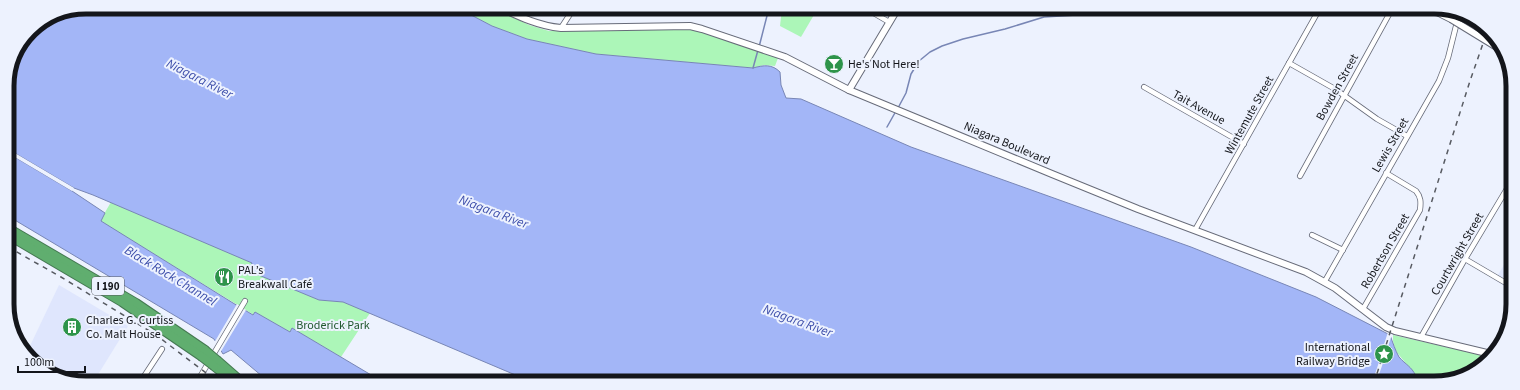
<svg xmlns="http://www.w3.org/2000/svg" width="1520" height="390" viewBox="0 0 1520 390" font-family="'Source Sans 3',sans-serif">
<rect width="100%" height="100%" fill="#edf2fe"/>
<g fill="#dfe6fd">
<polygon points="1511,253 1511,290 1495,280"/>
<polygon points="59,285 128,326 94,381 72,381 29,348"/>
</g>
<g fill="#acf6b8">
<polygon points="456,7 491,7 529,25 549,31 687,29 700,31 778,58 775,66 764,65 753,68 596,54 527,39 492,26"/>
<polygon points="782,8 818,8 801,37 780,26"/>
<polygon points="111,202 253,263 249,271 319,300 343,302 370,313 341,357 292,328 290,332 255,312 254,315 100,221"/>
<polygon points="1393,335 1490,357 1486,363 1439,383 1432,383 1416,376 1395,350 1393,341"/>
</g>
<g fill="#a3b6f7" stroke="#7886b5">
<path d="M86 7H456L492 26 527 39 596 54 753 68C764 65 772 64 780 72L781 85 786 98 801 99 911 147 1191 247 1316 297 1390 335C1393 343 1395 350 1399 357 1406 365 1411 366 1416 376L1432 383 532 382 343 302 319 300 249 271 252 263 93 195 74 188 8 149 7 81 13 56 30 30 56 13Z"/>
<polygon points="8,153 72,191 105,213 101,221 233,303 253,315 255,312 290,332 292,328 383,382 269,382 231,350 223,354 214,339 8,216"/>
</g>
<g fill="#edf2fe">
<polygon points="8,149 74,188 72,191 8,153"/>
<polygon points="237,304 246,310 220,353 214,343"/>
<polygon points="1388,332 1392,334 1383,363 1376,383 1372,383 1379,362 1373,359 1379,360"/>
</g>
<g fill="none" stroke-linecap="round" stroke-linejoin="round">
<g stroke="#7886b5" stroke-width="1.5">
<polyline points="759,47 769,8"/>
<polyline points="753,68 758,50"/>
<polyline points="898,108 906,93 911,74 919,61 930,52 942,46 963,39 1005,29 1044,17 1093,14 1110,8"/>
<polyline points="887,127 896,111"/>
</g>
<g stroke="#676b79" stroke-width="6">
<g id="street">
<polyline points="865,8 889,22"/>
<polyline points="561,28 574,8"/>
<polyline points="1289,63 1335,89 1377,119 1407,136"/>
<polyline points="1144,87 1244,144"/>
<polyline points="1300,176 1392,9"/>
<polyline points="1195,230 1320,8"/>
<polyline points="1312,235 1343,250"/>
<polyline points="1465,259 1511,286"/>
<polyline points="1325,281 1439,81 1448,58 1459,14"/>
<path d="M1363 309 1420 210C1421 202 1421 197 1416 191L1386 173"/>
<polyline points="1421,337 1465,259 1511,182"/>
<polyline points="141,381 162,349"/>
<polyline points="197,382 245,301"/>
</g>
</g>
<g stroke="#676b79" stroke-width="8">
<g id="secondary">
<path d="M499 7C520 17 539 26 561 28L690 26 702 29 785 57 849 90 1052 174 1138 209 1306 272 1335 288 1386 327 1395 331 1491 354"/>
<polyline points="1431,9 1451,19"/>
<polyline points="849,90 898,8"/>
</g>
</g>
<g stroke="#457952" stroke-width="10">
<g id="highway">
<polyline points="8,228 136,303 205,350"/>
<polyline points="8,235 122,302 201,356"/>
<polyline points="218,361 242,382"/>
<polyline points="214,366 233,381"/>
</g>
</g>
<use href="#street" stroke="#fff" stroke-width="4.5"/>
<use href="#secondary" stroke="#fff" stroke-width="6"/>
<use href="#highway" stroke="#60ae6f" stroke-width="8"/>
<g stroke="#575a61" stroke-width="1.5" stroke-dasharray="5 5" stroke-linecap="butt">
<polyline points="8,247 61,277 156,335 218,382"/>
<polyline points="1374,383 1470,81 1488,29"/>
</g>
<g stroke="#676b79" stroke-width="8" stroke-linecap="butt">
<polyline id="secondary-bridge" points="1451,19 1500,49"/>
</g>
<g stroke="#457952" stroke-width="10" stroke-linecap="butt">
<g id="highway-bridge">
<polyline points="205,350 218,361"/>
<polyline points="201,356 214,366"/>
</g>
</g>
<use href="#secondary-bridge" stroke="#fff" stroke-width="6"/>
<use href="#highway-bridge" stroke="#60ae6f" stroke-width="8"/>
</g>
<defs>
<g id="bar-disc" transform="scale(1)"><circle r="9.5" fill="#2e944a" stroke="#edf2fe"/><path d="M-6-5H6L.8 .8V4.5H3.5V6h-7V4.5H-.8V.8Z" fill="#fff"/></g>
<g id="restaurant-disc" transform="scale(1)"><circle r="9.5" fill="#2e944a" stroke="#edf2fe"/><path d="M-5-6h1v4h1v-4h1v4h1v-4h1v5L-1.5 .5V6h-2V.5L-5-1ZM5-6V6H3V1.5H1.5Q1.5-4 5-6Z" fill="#fff"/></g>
<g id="building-disc" transform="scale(1)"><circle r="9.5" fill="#2e944a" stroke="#edf2fe"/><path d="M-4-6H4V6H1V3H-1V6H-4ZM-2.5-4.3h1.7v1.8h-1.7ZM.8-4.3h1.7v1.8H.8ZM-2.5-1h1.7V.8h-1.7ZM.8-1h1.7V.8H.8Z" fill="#fff"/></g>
<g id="sight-disc" transform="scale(1)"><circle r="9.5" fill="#2e944a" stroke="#edf2fe"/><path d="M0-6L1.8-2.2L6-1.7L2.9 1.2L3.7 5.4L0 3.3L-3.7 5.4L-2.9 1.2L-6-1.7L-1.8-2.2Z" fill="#fff"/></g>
</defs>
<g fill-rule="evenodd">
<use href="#bar-disc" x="834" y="64"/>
<use href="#restaurant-disc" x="224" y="277"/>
<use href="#building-disc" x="72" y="327"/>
<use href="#sight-disc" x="1384" y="354"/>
</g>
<g text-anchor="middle" stroke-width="4" stroke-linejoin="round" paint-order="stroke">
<rect fill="#edf2fe" stroke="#55585f" stroke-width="1" x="92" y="277" width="32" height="18" rx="3"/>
<g font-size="11" font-weight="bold" fill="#14161b">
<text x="108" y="290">I 190</text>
</g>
<g font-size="12" fill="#14161b" stroke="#edf2fe" text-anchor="start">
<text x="848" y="68">He's Not Here!</text>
<text x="238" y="274">PAL’s<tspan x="238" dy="14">Breakwall Café</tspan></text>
<text x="86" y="324">Charles G. Curtiss<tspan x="86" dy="14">Co. Malt House</tspan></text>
<text x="1370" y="351" text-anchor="end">International<tspan x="1370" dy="14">Railway Bridge</tspan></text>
</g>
<g font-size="12" fill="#14161b" stroke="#edf2fe">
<text transform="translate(1337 87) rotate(-61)" y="4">Bowden Street</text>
<text transform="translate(1199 107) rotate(29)" y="4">Tait Avenue</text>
<text transform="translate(1249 115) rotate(-61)" y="4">Wintemute Street</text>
<text transform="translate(1007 143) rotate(23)" y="4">Niagara Boulevard</text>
<text transform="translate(1390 145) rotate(-60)" y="4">Lewis Street</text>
<text transform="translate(1385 251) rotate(-60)" y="4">Robertson Street</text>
<text transform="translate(1457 254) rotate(-60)" y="4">Courtwright Street</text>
</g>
<g font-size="12" fill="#21572e" stroke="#edf2fe">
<text x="333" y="329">Broderick Park</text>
</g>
<g font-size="13" font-style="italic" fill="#3c4daa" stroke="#edf2fe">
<text transform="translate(200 78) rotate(27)" y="5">Niagara River</text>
<text transform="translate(494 211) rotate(21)" y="5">Niagara River</text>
<text transform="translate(171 275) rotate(31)" y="5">Black Rock Channel</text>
<text transform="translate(798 320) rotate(20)" y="5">Niagara River</text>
</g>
</g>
<path d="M0 0H1520V390H0ZM86 14H1434A72 72 0 0 1 1506 86V304A72 72 0 0 1 1434 376H86A72 72 0 0 1 14 304V86A72 72 0 0 1 86 14Z" fill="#edf2fe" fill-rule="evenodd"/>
<path fill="none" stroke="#14161b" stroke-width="5" d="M86 14H1434A72 72 0 0 1 1506 86V304A72 72 0 0 1 1434 376H86A72 72 0 0 1 14 304V86A72 72 0 0 1 86 14Z"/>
<path d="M18 366v6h67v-6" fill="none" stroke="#14161b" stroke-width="2"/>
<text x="24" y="366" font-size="12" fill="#14161b" stroke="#edf2fe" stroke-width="3" paint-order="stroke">100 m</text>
</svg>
